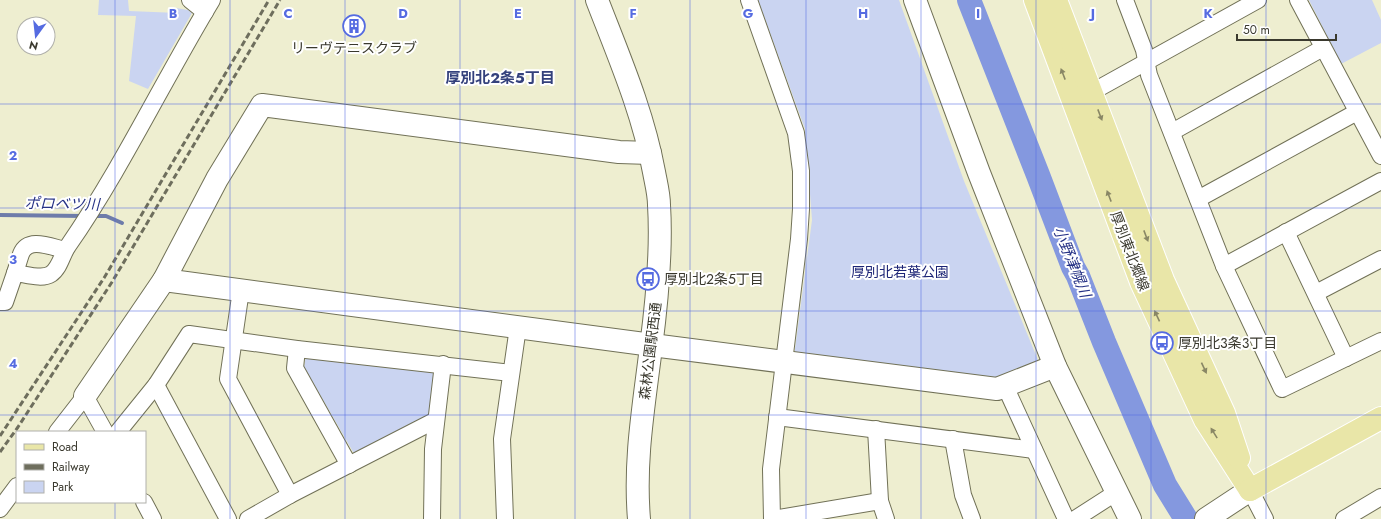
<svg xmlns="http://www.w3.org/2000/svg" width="1381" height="519" viewBox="0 0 1381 519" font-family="Jost,'Noto Sans JP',sans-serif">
<rect width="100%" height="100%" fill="#eeeed0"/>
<g fill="#cad4f1">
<polygon points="99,0 128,0 129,11 178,13 176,8 188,10 192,13 148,89 129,81 136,16 98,15"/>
<polygon points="758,0 899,0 964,181 1038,360 994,380 794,356 812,220 805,129"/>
<polygon points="1309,0 1372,0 1381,20 1381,43 1341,64"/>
<polygon points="306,356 436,373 430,420 356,457 304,367"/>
</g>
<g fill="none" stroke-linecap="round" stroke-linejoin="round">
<g stroke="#6e7caa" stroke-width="4">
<polyline points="0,215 84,216"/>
<polyline points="92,216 106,216 122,223"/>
</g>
<polyline stroke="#8498df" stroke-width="24" points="969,0 1038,175 1073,267 1078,276 1104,342 1165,485 1186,519"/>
<g stroke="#717157" stroke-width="18">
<g id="street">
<polyline points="190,0 205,12"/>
<polyline points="749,0 796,133 801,171 801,209 799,239 771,469 772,519"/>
<polyline points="1125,0 1144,50 1149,75 1224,266 1282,389 1381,341"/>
<polyline points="1298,0 1381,156"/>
<polyline points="1083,97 1258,0"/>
<polyline points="1172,132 1323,48"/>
<polyline points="1198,199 1357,112"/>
<polyline points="1286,232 1346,358"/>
<polyline points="1224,266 1381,181"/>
<path d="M15 273C17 267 19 260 21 254 28 236 51 247 65 250"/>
<polyline points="241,290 228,379 290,495"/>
<polyline points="1316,293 1381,259"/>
<path d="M0 302H5L15 273C25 274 42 280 51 274 60 268 62 254 68 246 122 168 163 81 212 0"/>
<polyline points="297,349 295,368 349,465"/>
<polyline points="156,385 228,519"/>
<polyline points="1005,386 1066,519"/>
<polyline points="777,417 1034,450"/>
<polyline points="876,429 880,501 886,519"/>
<polyline points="57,432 85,396 105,432"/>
<polyline points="118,432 156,385 189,334 297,349 511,373"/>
<polyline points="953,439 963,495 972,519"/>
<polyline points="1250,490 1265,519"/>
<polyline points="144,502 153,519"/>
<polyline points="0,509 17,486"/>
<polyline points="248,519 290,495 436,420"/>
<polyline points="432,519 433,449 443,364"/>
<polyline points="505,519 502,439 518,327"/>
<polyline points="773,519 880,501"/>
<polyline points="1075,519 1117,492"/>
<polyline points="1344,519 1381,497"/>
</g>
</g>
<g stroke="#717157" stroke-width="24">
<g id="secondary">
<path d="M597 0C619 57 643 112 654 172 656 183 659 194 659 205 662 252 657 301 651 347 644 405 634 460 639 519"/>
<polyline points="915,0 979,173 1055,366 1130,519"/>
<polyline points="164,280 652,345 997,389 1055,366"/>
<polyline points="85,396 164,280 217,179 262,105 619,152 650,153"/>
<polyline points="1206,519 1250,490"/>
</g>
</g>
<g stroke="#fff" stroke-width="24">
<g id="primary">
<polyline points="1035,0 1141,282 1205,420 1250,490"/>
<polyline points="1056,0 1163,280 1224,413 1239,458"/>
<polyline points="1250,490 1381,418"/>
</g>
</g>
<use href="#street" stroke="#fff" stroke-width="16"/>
<use href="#secondary" stroke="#fff" stroke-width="22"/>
<use href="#primary" stroke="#e9e6a8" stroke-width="22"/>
<g stroke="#6e6e5d" stroke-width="3" stroke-dasharray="6 3" stroke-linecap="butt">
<polyline points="0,436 104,278 269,0"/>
<polyline points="0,452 18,427 112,282 280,0"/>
</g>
</g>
<defs><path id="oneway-solid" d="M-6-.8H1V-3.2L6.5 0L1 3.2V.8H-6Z"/></defs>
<g fill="#898765">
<use href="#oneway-solid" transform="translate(1063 74) rotate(-111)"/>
<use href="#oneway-solid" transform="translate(1100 115) rotate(69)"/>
<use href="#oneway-solid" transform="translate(1109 196) rotate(-111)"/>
<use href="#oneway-solid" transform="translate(1146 236) rotate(69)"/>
<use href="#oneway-solid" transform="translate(1157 316) rotate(-115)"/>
<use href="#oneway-solid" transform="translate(1204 368) rotate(65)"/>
<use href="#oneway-solid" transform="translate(1214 433) rotate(-122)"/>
</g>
<path fill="none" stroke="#556be1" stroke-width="1" stroke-opacity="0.55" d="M115 0V432M230 0V519M345 0V519M460 0V519M575 0V519M690 0V519M806 0V519M921 0V519M1036 0V519M1151 0V519M1266 0V519M0 104H1381M0 208H1381M0 311H1381M0 415H1381M115 502V519"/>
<defs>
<g id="building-ring" transform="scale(1.15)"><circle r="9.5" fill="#fff" stroke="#556be1" stroke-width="1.5"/><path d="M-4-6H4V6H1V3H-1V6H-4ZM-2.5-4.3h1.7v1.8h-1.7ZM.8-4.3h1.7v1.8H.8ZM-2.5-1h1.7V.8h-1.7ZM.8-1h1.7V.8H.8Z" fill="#556be1"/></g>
<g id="bus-ring" transform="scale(1.15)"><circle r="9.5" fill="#fff" stroke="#556be1" stroke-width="1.5"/><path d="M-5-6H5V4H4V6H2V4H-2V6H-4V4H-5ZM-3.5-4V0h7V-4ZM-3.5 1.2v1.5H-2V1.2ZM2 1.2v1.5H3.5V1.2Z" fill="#556be1"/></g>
</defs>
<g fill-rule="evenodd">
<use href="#building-ring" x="354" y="26"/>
<use href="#bus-ring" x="648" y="279"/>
<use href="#bus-ring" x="1162" y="343"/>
</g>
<g text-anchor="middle" stroke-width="4" stroke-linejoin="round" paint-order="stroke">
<g font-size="14" fill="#3a392e" stroke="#fff" text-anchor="start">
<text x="354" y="53" text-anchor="middle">リーヴテニスクラブ</text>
<text x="664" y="284">厚別北2条5丁目</text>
<text x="1178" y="348">厚別北3条3丁目</text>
</g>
<g font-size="14" fill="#3a392e" stroke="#fff">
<text transform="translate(1130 251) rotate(69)" y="5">厚別東北郷線</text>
<text transform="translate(650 351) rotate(-83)" y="5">森林公園駅西通</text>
</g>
<g font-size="14" fill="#1c2476" stroke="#fff">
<text x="900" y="277">厚別北若葉公園</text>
</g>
<g font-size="15" font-weight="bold" fill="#34417c" stroke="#fff">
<text x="500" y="83">厚別北2条5丁目</text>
</g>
<g font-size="15" font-style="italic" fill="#273386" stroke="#fff">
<text transform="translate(62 204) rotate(1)" y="5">ポロベツ川</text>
<text transform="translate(1072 262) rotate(68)" y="5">小野津幌川</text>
</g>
</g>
<g font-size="13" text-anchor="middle" font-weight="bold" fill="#556be1" stroke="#fff" stroke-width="4" stroke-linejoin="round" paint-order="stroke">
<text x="173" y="18">B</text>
<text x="288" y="18">C</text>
<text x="403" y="18">D</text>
<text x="518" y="18">E</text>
<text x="633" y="18">F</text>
<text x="748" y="18">G</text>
<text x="863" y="18">H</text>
<text x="978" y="18">I</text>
<text x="1093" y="18">J</text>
<text x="1208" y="18">K</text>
<text x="13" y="160">2</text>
<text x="13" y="264">3</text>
<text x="13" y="368">4</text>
</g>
<rect x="16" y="431" width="130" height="72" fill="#ffffff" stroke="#b0b0ab"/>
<rect x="24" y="444" width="20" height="6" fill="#e9e6a8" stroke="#b0b0ab"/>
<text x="52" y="451" font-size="12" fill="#3a392e">Road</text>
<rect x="24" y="464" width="20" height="6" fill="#6e6e5d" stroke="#b0b0ab"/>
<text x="52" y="471" font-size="12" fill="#3a392e">Railway</text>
<rect x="24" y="481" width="20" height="12" fill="#cad4f1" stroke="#b0b0ab"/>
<text x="52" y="491" font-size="12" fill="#3a392e">Park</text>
<g transform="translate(36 36) rotate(195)"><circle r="19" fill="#ffffff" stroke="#b0b0ab"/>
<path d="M0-3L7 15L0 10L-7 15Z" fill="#556be1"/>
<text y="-6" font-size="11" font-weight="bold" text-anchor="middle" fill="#3a392e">N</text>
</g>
<path d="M1237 34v6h99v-6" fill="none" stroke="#3a392e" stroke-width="2"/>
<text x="1243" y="34" font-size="12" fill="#3a392e" stroke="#ffffff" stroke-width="3" paint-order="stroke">50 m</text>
</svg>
